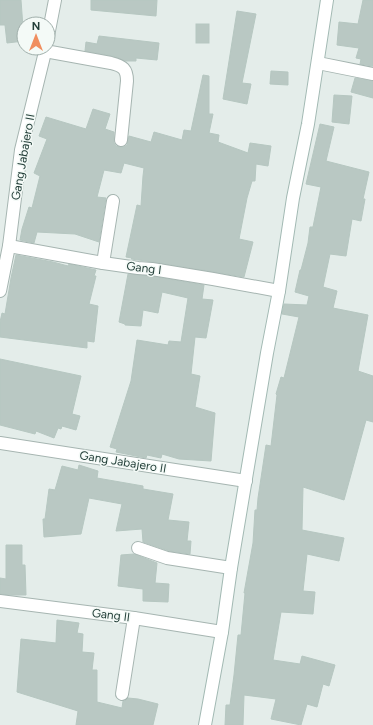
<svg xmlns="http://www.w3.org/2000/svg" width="373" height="725" viewBox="0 0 373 725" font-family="Figtree,sans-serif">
<rect width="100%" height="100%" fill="#e4edea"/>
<g fill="#b9c8c3" stroke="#b6c7c1">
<polygon points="0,0 21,0 24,41 7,43 5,25 0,25"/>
<polygon points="91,0 157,0 156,16 91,10"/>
<polygon points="363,0 373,0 373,66 360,64 361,59 356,58 359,48 337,45 339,22 358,24"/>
<polygon points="237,11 256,14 242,83 251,84 247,104 223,99"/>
<rect x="196" y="24" width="13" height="19"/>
<polygon points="99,36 159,43 157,60 136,58 136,61 125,61 113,56 85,51 86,42 97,44"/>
<polygon points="271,71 288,72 288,85 270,84"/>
<polygon points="203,75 209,76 209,114 213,114 209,133 219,135 218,142 248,153 250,143 271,146 268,166 256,164 255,181 252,181 247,198 239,239 253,242 244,277 153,262 131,259 132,258 126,257 137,205 141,206 143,176 144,168 124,163 121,173 104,170 97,197 106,198 99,242 75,234 37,232 34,243 20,240 22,229 29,207 32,208 40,176 34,173 47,139 39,136 46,117 86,129 93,109 110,114 105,129 114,132 114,143 116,146 120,147 124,147 127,145 129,136 151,142 154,132 182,140 184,130 191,131"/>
<polygon points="355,78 373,81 373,98 351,92"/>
<polygon points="334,95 352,96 349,124 332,122"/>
<polygon points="320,124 334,127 326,161 369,172 363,199 365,199 361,221 352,219 346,256 330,254 323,287 337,291 333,308 368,315 358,371 373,376 373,422 366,420 344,500 303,487 302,530 344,538 339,561 307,554 303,591 315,592 313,614 281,612 273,660 300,664 302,656 335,665 329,686 323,684 317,707 307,704 301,725 271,719 276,699 244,695 243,725 225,725 226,705 230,705 234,675 238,635 241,635 245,593 244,593 253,543 255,510 257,510 258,498 266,445 271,446 277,395 276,394 281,377 284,378 299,317 282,314 284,304 307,305 309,296 295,292 300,270 301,270 308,243 310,227 313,227 321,187 306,184"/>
<polygon points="16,255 53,262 68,266 69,264 96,270 94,276 96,276 89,304 98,306 94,342 87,341 87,348 0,337 0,322 2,313 5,314 11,278"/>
<polygon points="128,274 151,276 204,285 202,299 213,300 206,338 195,337 191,374 200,376 195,407 215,413 211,461 179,459 162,454 161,458 147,455 146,458 116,452 117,449 110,447 131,381 137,340 168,345 169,341 181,342 188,298 162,292 158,313 143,310 141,326 125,325 125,324 119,322"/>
<polygon points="0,359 81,376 72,414 80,416 76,430 62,426 61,429 58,428 54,438 36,431 35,434 0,425"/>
<polygon points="79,465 98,471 97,478 143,486 143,489 173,494 168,520 189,522 187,541 191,541 190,554 169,551 143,542 142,529 116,531 122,504 89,498 81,534 44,537 43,519 45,519 49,489 55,490 62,466 78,470"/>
<polygon points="6,545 22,545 22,565 25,565 26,595 12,595 0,594 0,578 6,579"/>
<polygon points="134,554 157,563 155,583 169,584 168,602 143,601 143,589 118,586 121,555"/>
<polygon points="57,620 79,623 77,633 83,634 82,652 94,653 92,670 97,670 97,702 122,708 123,701 125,701 128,698 138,699 158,704 153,725 76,725 78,711 17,692 21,639 56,643"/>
</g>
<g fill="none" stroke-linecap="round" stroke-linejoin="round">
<g stroke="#a6b5b1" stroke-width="14">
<g id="street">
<polyline points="48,36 55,0"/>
<path d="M45 51 111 63C123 66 127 69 127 81L121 140"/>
<polyline points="318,63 373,74"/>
<polyline points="9,246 103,263 138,268 152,269 213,279 279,291"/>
<polyline points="103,263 113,201"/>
<polyline points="0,291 9,246 21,150 46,48"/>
<polyline points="0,443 246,481"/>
<polyline points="138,548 167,558 231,568"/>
<polyline points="0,601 134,618 222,632"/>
<polyline points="122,694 134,618"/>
</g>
</g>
<g stroke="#a2b9b3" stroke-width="14">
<polyline id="secondary" points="205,725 222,632 231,568 267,353 279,291 293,198 308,124 327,0"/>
</g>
<use href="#street" stroke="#fff" stroke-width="12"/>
<use href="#secondary" stroke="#fff" stroke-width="12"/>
</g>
<g text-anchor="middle" stroke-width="3" stroke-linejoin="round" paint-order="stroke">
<g font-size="12" fill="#233f39" stroke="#f4faf7">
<text transform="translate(23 157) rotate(-80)" y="4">Gang Jabajero II</text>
<text transform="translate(144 268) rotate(7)" y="4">Gang I</text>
<text transform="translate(123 462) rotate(9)" y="4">Gang Jabajero II</text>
<text transform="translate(111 615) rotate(7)" y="4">Gang II</text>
</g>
</g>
<g transform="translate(36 36)"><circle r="19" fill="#f4faf7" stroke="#a0afab"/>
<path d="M0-3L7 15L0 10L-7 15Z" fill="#f08e5f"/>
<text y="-6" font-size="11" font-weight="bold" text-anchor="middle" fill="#233f39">N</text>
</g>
</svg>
